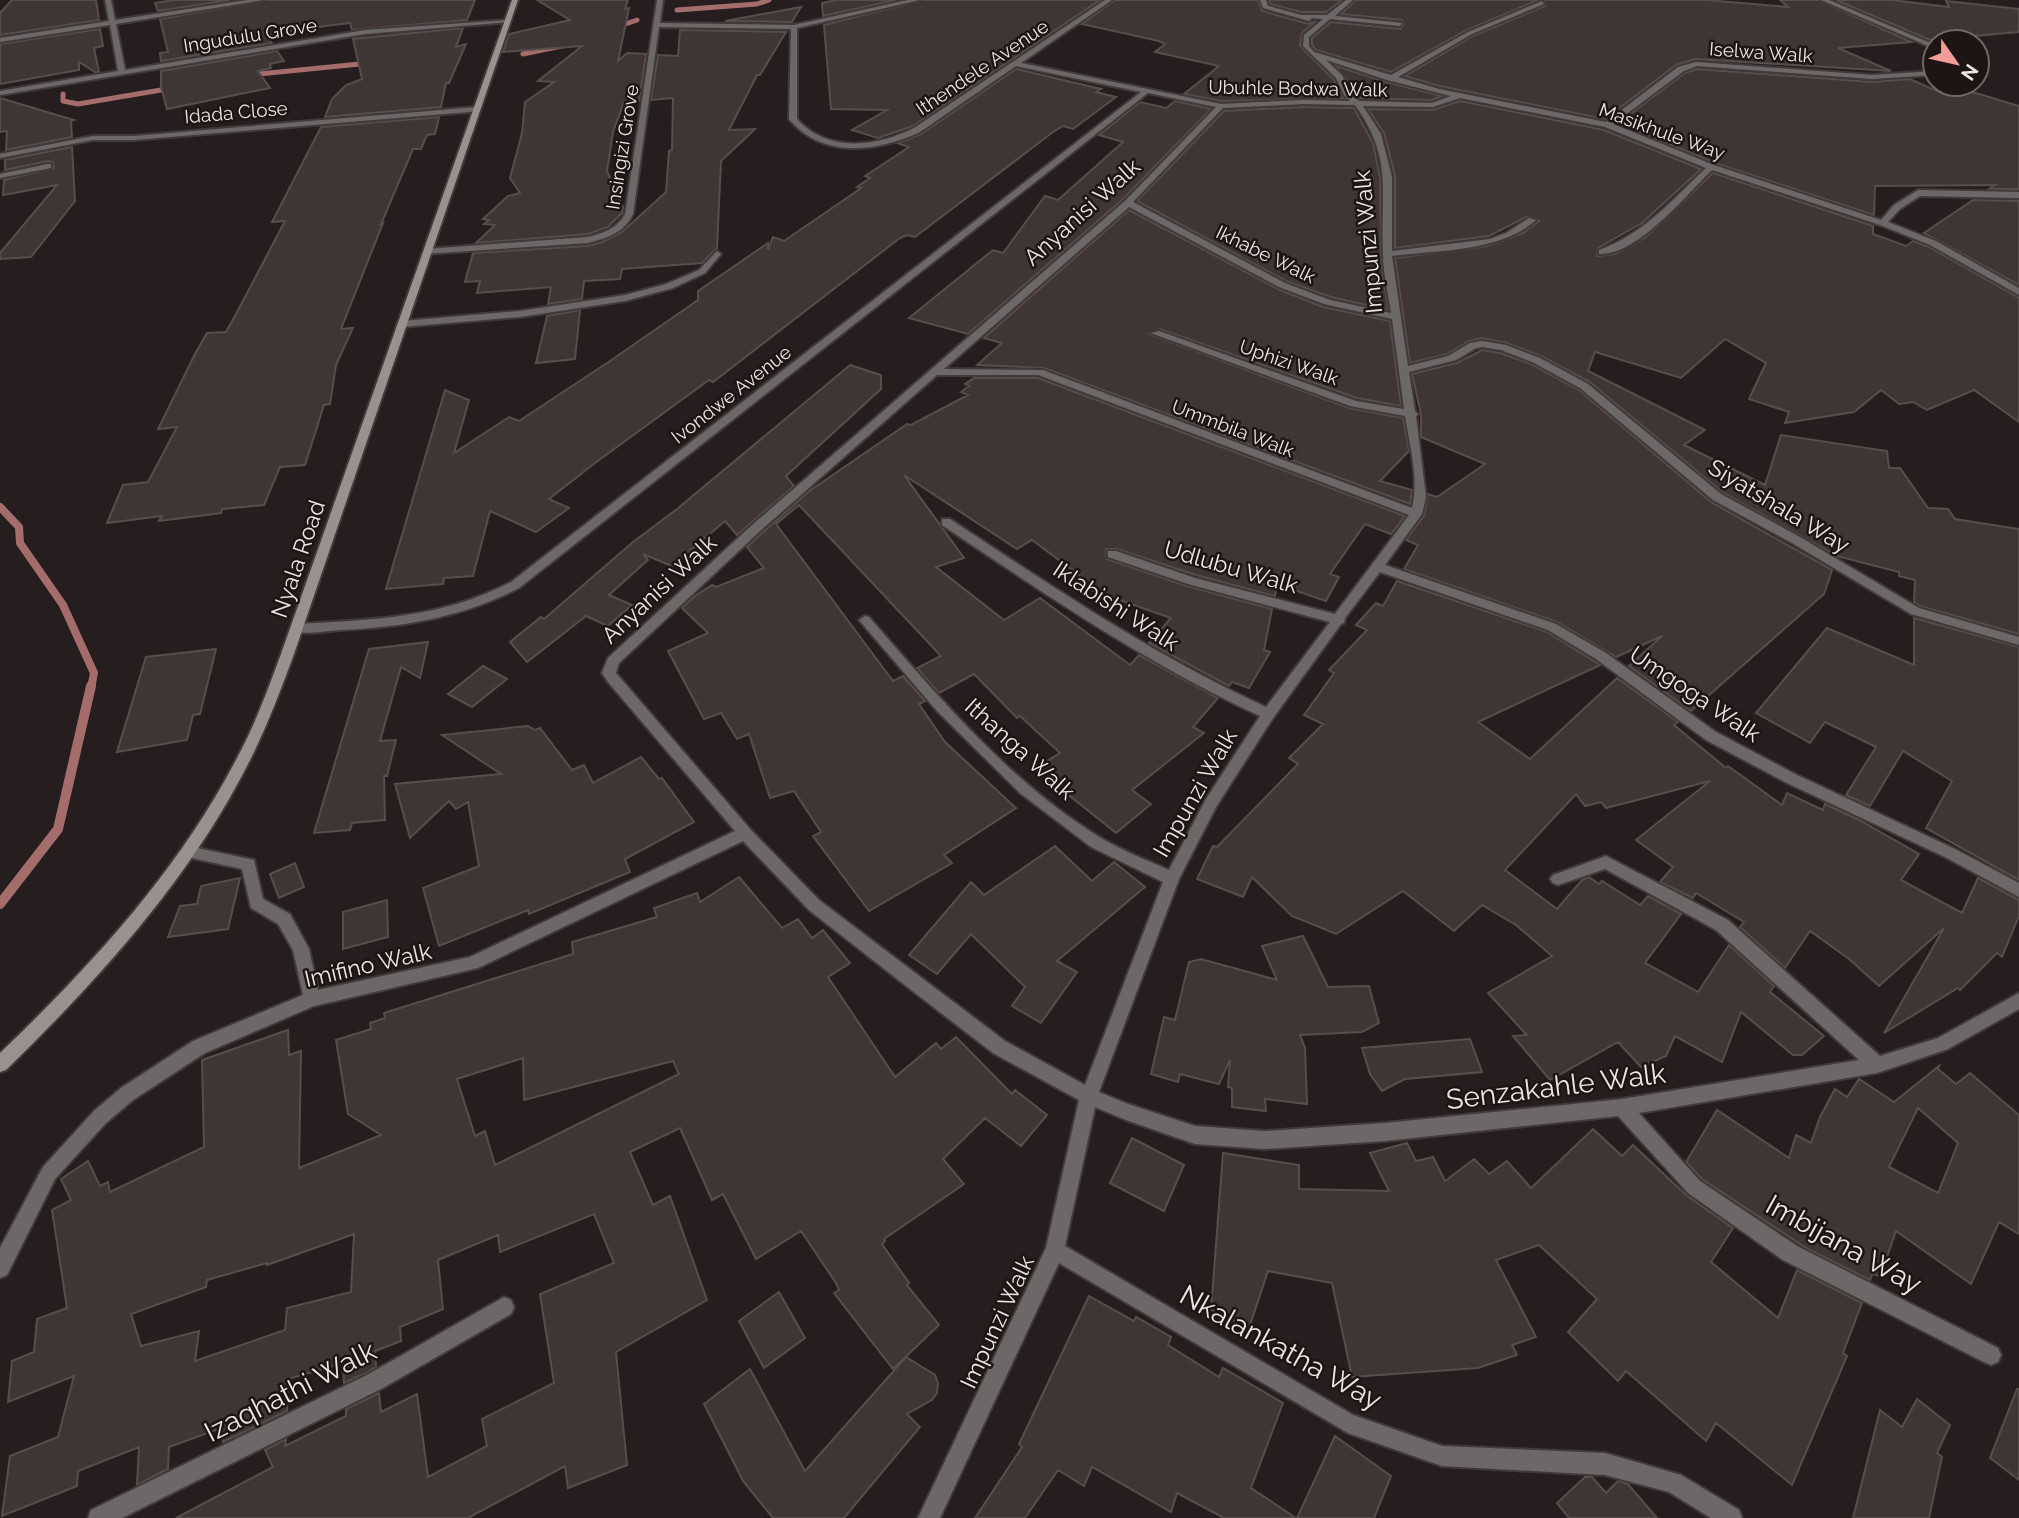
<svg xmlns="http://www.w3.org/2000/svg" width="2019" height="1518" viewBox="0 0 2019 1518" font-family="Raleway,sans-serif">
<rect width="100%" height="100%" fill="#261e1e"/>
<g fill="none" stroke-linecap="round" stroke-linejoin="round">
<g stroke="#a46d6c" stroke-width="5">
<polyline points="677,10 757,4 769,0"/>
<polyline points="614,28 637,20"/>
<polyline points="523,54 571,44"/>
<polyline points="250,75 370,63"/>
<polyline points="63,94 63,101 78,104 173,88"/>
</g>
<polyline stroke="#a46d6c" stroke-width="8" points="0,507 19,527 20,543 63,605 94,673 91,688"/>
<polyline stroke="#a46d6c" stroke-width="10" points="0,904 58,829 91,686"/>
</g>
<g fill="#3e3534" stroke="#574d4d" stroke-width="2" fill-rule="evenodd">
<polygon points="12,0 96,0 99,20 0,35 0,13"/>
<polygon points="174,0 230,0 158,11 155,3"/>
<polygon points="267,0 475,0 467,20 352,30 350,23 325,26 267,35 272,43 161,61 160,53 168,52 160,19"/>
<polygon points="537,0 628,0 625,9 629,8 618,61 627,53 646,54 639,101 624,102 613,132 607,171 623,207 622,213 608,227 588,234 476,243 495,225 484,224 489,220 483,219 508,196 520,193 510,178 522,133 525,102 554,82 538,81 582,46 503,52 509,34 570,20"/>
<polygon points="836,0 896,0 823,16 822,3"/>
<polygon points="923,0 1100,0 913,126 878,138 852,130 887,110 831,109 824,25"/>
<polygon points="1115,0 1258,0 1262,11 1308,24 1316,21 1302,33 1300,46 1334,80 1344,98 1221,101 1184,94 1219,66 1155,52 1165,44 1159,41 1082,24"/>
<polygon points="1269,0 1342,0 1326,12 1301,12 1270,4"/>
<polygon points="1356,0 1538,0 1467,30 1391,72 1316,50 1312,45 1312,38 1331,22 1400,29 1404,24 1402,20 1341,14"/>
<polygon points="1544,0 1706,0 1788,7 1780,0 1819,0 1911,42 1838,48 1891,71 1695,59 1676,65 1605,119 1440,86 1405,76 1473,36 1545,6"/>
<polygon points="1836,0 1892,0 1949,7 1946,1 2019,9 2019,32 1930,40"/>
<polygon points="801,7 792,22 725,21"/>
<polygon points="463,28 456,47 466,44 449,83 446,83 441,107 325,117 332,99 346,85 362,79 353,39"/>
<polygon points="100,29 103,46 94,48 99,72 95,72 79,62 79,70 0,84 0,44"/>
<polygon points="680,30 786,32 760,75 757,75 729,130 755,129 721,161 717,248 702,263 622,269 620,279 584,281 582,299 548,304 551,287 477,293 480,281 465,282 473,253 588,246 603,242 622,232 666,192 669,151 672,150 673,98 651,100 658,55 678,56"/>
<polygon points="277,51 284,61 270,64 271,68 258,71 270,88 167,109 161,87 161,71"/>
<polygon points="1336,66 1386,82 1442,96 1432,100 1360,98"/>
<polygon points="1016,69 1101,89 1096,92 1116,97 1073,129 1063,126 1053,132 915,237 907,235 900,238 713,382 709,380 595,463 549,499 569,508 536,532 490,511 473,576 444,578 443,584 386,589 445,390 469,400 454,453 509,417 519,421 610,361 698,300 698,291 768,243 768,250 773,237 784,241 854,193 861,188 857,187 870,178 865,176 909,147 897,143 921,134"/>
<polygon points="1697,69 1872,82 1910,79 1941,93 1953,86 2019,106 2019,189 1989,189 1995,185 1875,186 1874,215 1715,163 1618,123 1685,73"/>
<polygon points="0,98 74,120 71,121 72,137 6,150 7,131 0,132"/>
<polygon points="1175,101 1211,109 1123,199 968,334 909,318 993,250 1003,253 1045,196 1058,200 1123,142 1099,135 1140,102 1166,108"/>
<polygon points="1460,101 1604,130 1701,169 1642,223 1598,248 1597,256 1615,254 1646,237 1713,173 1873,226 1873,234 1906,246 1913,241 1929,247 2019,298 2019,422 1974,390 1927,410 1913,402 1899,404 1881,390 1854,412 1785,423 1789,412 1749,399 1766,363 1725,339 1681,378 1595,352 1588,371 1705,430 1684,445 1765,485 1781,435 1887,451 1889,468 1900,468 1928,508 1948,509 1955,519 2019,529 2019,634 1920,606 1914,602 1915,580 1899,576 1899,572 1837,556 1722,492 1590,382 1541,356 1507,343 1482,338 1469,341 1447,354 1410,363 1395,258 1488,246 1523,233 1539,221 1528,216 1489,236 1395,248 1395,176 1384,133 1368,109 1433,110"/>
<polygon points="1303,107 1354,108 1373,143 1380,177 1381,261 1388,310 1331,297 1286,281 1137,201 1224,111"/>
<polygon points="439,117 435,134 427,135 421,149 413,149 381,224 383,223 341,329 353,328 336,365 330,404 324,405 305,465 280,467 264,505 222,509 221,513 159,521 162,516 107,523 123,485 148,482 177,427 158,429 195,354 207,333 226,332 236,314 285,221 272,222 321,127"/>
<polygon points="72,147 75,201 31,257 0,259 0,253 57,185 3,195 4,180 54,168 53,162 48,161 5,170 5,160"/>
<polygon points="1973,200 2019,201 2019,285 1924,233"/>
<polygon points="1129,210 1278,289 1323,307 1390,321 1401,406 1357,398 1160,329 1149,334 1349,408 1403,418 1409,451 1380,481 1412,490 1410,504 1044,368 977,365 1002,343 984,338"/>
<polygon points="580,310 575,359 536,363 547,316"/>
<polygon points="1482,350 1500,353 1531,364 1579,390 1711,502 1832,570 1824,594 1691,711 1629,666 1662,636 1616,657 1557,622 1404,569 1418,545 1406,540 1424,516 1428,494 1437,497 1485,464 1421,437 1421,414 1412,374 1457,363"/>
<polygon points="850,365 881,375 881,389 786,476 794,486 737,535 725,521 672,566 643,554 648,560 609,595 632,605 608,626 586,616 527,662 510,642 541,617 544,619 633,542 677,509"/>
<polygon points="974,378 1038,378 1405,516 1391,534 1365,524 1330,574 1339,577 1326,601 1277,584 1275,596 1196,575 1117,549 1106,549 1107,559 1187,586 1272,609 1264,650 1270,652 1249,688 1232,682 1229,686 1149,643 1171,618 1068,582 1079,575 1032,540 1017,549 904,475 964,558 936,567 1004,620 1040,598 1130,665 1139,655 1218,698 1193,727 1204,733 1132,790 1151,804 1116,833 1035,768 1060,753 1020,716 1017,718 974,674 939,693 917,668 941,656 799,505 776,524 893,681 903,676 925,701 919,704 945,742 1016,808 944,855 952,863 869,911 813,836 821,832 794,791 770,798 749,734 737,739 721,713 704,719 668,651 708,633 682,608 695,596 712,585 716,587 764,568 747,547 761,534 808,492 907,424 911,425 968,395 961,392 969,386 965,384"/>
<polygon points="1397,581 1547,632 1600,665 1478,722 1530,759 1617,678 1678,722 1674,725 1726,768 1728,766 1782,805 1787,793 1823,810 1825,804 1861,821 1919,854 1901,880 1962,913 1978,878 2019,900 2019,916 2002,957 1997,953 1960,990 1958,988 1884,1033 1944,928 1879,986 1849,959 1810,931 1785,968 1740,927 1744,922 1696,893 1693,898 1660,882 1673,867 1636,840 1710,781 1606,808 1601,802 1585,806 1576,794 1505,870 1557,909 1582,880 1589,877 1599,884 1602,881 1640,905 1648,896 1681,914 1645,963 1698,992 1729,945 1774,986 1770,992 1824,1036 1802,1055 1793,1055 1741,1012 1722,1062 1675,1036 1666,1056 1641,1067 1618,1042 1550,1080 1513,1036 1527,1035 1488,993 1552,956 1516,925 1482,905 1454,931 1403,891 1336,934 1292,916 1252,877 1243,897 1197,879 1213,846 1217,847 1298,764 1289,758 1323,724 1304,715 1334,673 1329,670 1367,630 1356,625 1376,603 1383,606"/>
<polygon points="1914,618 2019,647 2019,880 1926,828 1952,781 1903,751 1870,806 1846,795 1876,747 1825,722 1810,743 1756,713 1827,628 1914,665"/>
<polygon points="428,642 420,678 401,667 380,741 396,740 387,776 384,776 385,820 352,823 350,830 314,833 369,649"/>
<polygon points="216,649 200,714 193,715 187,740 117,752 146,657"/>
<polygon points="483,666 507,679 472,707 448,694"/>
<polygon points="528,726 535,730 540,728 572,770 584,765 593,783 641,757 659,779 662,778 694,822 625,859 630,872 529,914 528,910 439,946 423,888 479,866 468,802 456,809 449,801 410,838 395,784 501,774 442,735"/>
<polygon points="1055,846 1092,881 1114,862 1145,887 1057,961 1077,972 1041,1023 1012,1006 1025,987 971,934 937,974 909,955 971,882 984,895"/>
<polygon points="295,863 304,887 279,898 270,874"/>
<path d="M739 877 782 928 798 919 812 938 823 930 850 963 828 977 895 1077 936 1043 941 1049 956 1037 1012 1094 1015 1090 1047 1115 1021 1146 985 1118 943 1159 964 1184 884 1239 885 1241 882 1244 909 1283 907 1285 939 1325 893 1369 834 1293 839 1290 836 1283 801 1231 756 1259 723 1194 712 1200 680 1128 630 1152 653 1205 670 1196 707 1300 616 1352 627 1465 568 1488 565 1466 468 1518H176L273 1467 265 1450 286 1439 285 1446 346 1416V1409L379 1393 381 1412 417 1394 428 1477 487 1446 482 1419 554 1383 540 1294 614 1263 594 1214 500 1252 498 1235 438 1260 443 1309 400 1327 401 1341 375 1351 376 1367 366 1373 344 1383 343 1363 288 1379 287 1411 223 1442 221 1428 169 1447 168 1469 137 1485 139 1447 78 1471 77 1486 2 1516 10 1456 58 1437 74 1376 8 1402 12 1361 34 1352 37 1319 67 1308 52 1210 71 1200 61 1179 88 1161 100 1186 108 1182 110 1192 204 1147 202 1060 288 1030 289 1055 301 1051 299 1168 381 1135 348 1114 336 1040 371 1029 370 1023 385 1018 384 1013 573 954 572 942 657 917 654 908 697 893 700 902ZM523 1058 524 1100 673 1061 679 1074 495 1165 485 1131 475 1136 457 1079ZM354 1234 351 1292 287 1308 285 1330 195 1361 199 1331 141 1346 131 1314 206 1287 207 1280 267 1263V1265Z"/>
<polygon points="240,878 228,929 168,937 180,906 197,904 201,886"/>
<polygon points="387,900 388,937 343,949 343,912"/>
<polygon points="1303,936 1328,987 1369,986 1379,1023 1362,1032 1300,1035 1305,1048 1307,1104 1265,1099 1266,1111 1232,1107 1232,1088 1228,1087 1230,1060 1219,1084 1180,1074 1178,1082 1151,1074 1164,1017 1175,1020 1189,962 1201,959 1277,980 1262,946"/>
<polygon points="1470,1039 1482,1072 1405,1079 1382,1091 1370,1074 1362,1048"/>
<path d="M1939 1066 1938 1069 1956 1084 1970 1073 2019 1115V1234L1999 1222 1971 1284 1896 1231 1880 1277 1873 1273 1870 1280 1806 1248 1702 1179 1686 1162 1717 1110 1789 1158 1796 1135 1811 1143 1820 1117 1835 1089 1847 1097 1859 1079 1894 1102ZM1918 1108 1958 1143 1938 1193 1889 1167Z"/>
<polygon points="1593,1129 1622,1156 1633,1145 1686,1195 1733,1228 1711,1262 1778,1318 1797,1270 1862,1303 1843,1353 1847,1356 1792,1485 1716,1423 1706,1441 1626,1371 1618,1381 1568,1332 1597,1299 1539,1245 1496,1260 1536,1337 1512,1345 1517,1355 1478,1368 1352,1377 1332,1283 1268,1271 1249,1328 1211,1310 1223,1153 1299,1165 1299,1189 1389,1191 1370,1153 1407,1143 1416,1161 1433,1157 1445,1181 1474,1159 1489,1174 1507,1161 1531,1188"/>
<polygon points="1132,1138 1184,1165 1164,1211 1110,1183"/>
<polygon points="779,1292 805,1338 764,1368 739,1321"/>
<polygon points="1089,1296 1134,1321 1136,1317 1171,1337 1168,1345 1219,1377 1223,1368 1283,1403 1251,1488 1296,1518 1224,1518 1177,1493 1171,1512 1092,1467 1084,1486 1058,1470 1025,1518 975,1518 1022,1447 1019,1444"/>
<polygon points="906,1357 935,1375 938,1383 937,1393 932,1400 907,1414 920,1427 844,1518 773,1518 743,1481 704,1404 750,1369 805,1471"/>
<polygon points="2017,1389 2019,1389 2019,1480 1990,1458"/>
<polygon points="1917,1399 1950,1425 1937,1453 1942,1457 1929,1518 1853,1518 1880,1410 1902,1427"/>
<polygon points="1335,1436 1391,1476 1374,1518 1297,1518"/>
<polygon points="1585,1477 1592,1477 1606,1493 1618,1481 1628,1484 1657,1518 1569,1518 1557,1503"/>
</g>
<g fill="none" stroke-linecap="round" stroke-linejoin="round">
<g stroke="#423a3a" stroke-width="4">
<polygon id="lane" points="48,164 51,164 51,168 0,178 0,174"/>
</g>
<g stroke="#423a3a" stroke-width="4">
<g id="street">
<polygon points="105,0 111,0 115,20 248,0 264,0 116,24 125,70 365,30 507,20 510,22 365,34 0,95 0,91 118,71 110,25 0,42 0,38 109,21"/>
<path d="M657 0H663L660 23 794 25 908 0H920L797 28V119C828 153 876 147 914 128L1105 0H1112L1021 63 1221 104 1303 100 1350 101 1344 95 1336 78 1303 46 1304 35 1323 19 1312 18 1309 21 1263 8 1260 0H1266L1268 6 1301 15H1327L1346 0H1353L1335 16 1402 23 1400 26 1330 19 1309 37V46L1314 52 1391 75 1468 32 1542 1 1544 4 1472 34 1398 77 1439 89 1606 122 1678 67 1696 62 1872 75 1935 71V75L1872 79 1697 66 1684 71 1613 124 1714 165 1881 220 1894 205 1918 190 2019 192V198L1920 196 1900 209 1888 222 1936 241 2019 288V295L1930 245 1880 225 1712 170C1686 195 1637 256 1599 254V250C1644 234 1672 200 1706 168L1605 127 1460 98 1433 107 1363 106 1381 134 1392 177V251L1490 239 1506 233 1529 218 1536 220C1501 252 1438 250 1392 256L1408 366 1448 356 1470 343 1482 341 1506 345 1540 358 1588 384 1721 494 1800 537 1919 608 2019 637V645L1911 614 1792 543 1713 500 1580 388 1532 362 1501 350 1482 347 1476 348 1456 360 1409 372 1415 411 1418 414 1416 416 1426 497 1422 514 1385 565 1556 624 1606 653 1716 732 1797 775 1955 849 2019 883V897L1945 857 1787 783 1706 740 1596 659 1548 630 1380 572 1345 618 1344 623 1341 624 1273 718 1216 807 1179 879 1099 1092 1128 1104 1195 1126 1265 1131 1385 1123 1622 1099 1859 1060 1716 930 1605 869 1558 885 1553 883 1550 879 1553 875 1606 856 1728 920 1880 1056 1938 1038 2019 993V1009L1948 1049 1877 1073 1639 1113 1700 1181 1797 1246 1998 1348 2001 1355 1998 1362 1991 1365 1984 1362 1783 1260 1688 1193 1618 1116 1385 1141 1265 1149 1195 1144 1126 1120 1095 1107 1065 1246 1353 1415 1442 1446 1605 1453 1681 1475 1739 1510 1742 1518H1711L1669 1492 1605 1475 1442 1466 1348 1433 1059 1263 940 1518H918L1046 1248 1079 1100 993 1053 910 989 809 910 743 841 478 968 314 1006 205 1053 133 1100 106 1123 55 1179 7 1275 0 1278V1248L43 1167 94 1111 121 1088 193 1041 303 995 293 950 278 924 251 908 242 869 183 856 181 852 183 848 188 846 254 860 263 899 290 914 309 949 318 990 470 957 735 831 608 682 602 673 608 658 751 526 1125 201 1216 107 1148 93 519 588C463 617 404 627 341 630 326 631 307 635 293 631L291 628 297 624C373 620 442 618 511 582L1141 92 1016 66 920 132C877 152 822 159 789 119L791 29 659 27 633 214C624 233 607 238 588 243L424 254V250L427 249 588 237C603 233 617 229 625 214ZM1326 60 1387 80 1451 96 1432 103 1359 101 1351 94 1342 75ZM1303 104 1355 105C1394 159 1380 193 1383 253 1383 273 1388 293 1391 313L1330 300 1285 283 1133 202 1223 108ZM1129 207 1279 287 1324 304 1392 319 1404 409 1356 401 1159 331 1151 333 1350 406 1405 416C1410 446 1419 479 1412 508L1043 370 944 369ZM937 375H1038L1409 515 1335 614 1195 578 1116 551H1108V557L1188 584 1330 622 1266 707C1154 656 1053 587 950 519H942V525C1045 594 1147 664 1260 716L1206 799 1169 870C1146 860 1123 851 1101 838 1010 783 938 696 869 617L865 616 859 620 937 711 1020 793 1091 847 1163 882 1085 1085 1005 1041 819 900 750 829 616 673 619 663 759 532Z"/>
<polygon points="1821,0 1829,0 1935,45 1935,49"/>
<polygon points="477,107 480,107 480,111 134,140 93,140 0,158 0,154 93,136 134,136"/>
<polygon points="717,251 721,254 705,273 673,288 625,301 520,317 402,327 397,324 402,321 520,311 625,295 666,284 699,270"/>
<polygon points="504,1297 511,1300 514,1307 511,1314 381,1389 122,1518 88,1518 91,1510 367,1375"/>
</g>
</g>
<g stroke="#423a3a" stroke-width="4">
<path id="secondary" d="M512 0H518L294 654C281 689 268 724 251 758 192 877 101 977 6 1070L0 1072V1053C91 966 179 870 237 758 255 725 268 689 281 654Z"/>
</g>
<use href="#lane" fill="#6d6868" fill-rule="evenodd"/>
<use href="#street" fill="#6d6868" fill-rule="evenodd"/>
<use href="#secondary" fill="#989190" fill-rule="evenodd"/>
</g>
<g text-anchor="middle" stroke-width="5" stroke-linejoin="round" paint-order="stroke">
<g font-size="19" fill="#ebe5e4" stroke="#1d1514">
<text transform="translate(250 35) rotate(-9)" y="7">Ingudulu Grove</text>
<text transform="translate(1761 52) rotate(4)" y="7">Iselwa Walk</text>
<text transform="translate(982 67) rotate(-34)" y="7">Ithendele Avenue</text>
<text transform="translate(1298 88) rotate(1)" y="7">Ubuhle Bodwa Walk</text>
<text transform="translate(236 112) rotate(-5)" y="7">Idada Close</text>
<text transform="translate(1662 131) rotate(20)" y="7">Masikhule Way</text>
<text transform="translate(622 147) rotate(-81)" y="7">Insingizi Grove</text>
<text transform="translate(1266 254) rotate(26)" y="7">Ikhabe Walk</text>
<text transform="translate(1289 362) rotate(19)" y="7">Uphizi Walk</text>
<text transform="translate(731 394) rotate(-38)" y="7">Ivondwe Avenue</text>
<text transform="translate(1233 428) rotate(21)" y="7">Ummbila Walk</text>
</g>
<g font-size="23" fill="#ebe5e4" stroke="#1d1514">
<text transform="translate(1082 212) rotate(-42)" y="8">Anyanisi Walk</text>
<text transform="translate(1368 242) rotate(-95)" y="8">Impunzi Walk</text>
<text transform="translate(1779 506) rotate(31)" y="8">Siyatshala Way</text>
<text transform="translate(298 559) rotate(-71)" y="8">Nyala Road</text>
<text transform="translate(1231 567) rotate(16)" y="8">Udlubu Walk</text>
<text transform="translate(659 589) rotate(-43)" y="8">Anyanisi Walk</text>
<text transform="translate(1116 606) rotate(33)" y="8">Iklabishi Walk</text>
<text transform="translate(1695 694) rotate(34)" y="8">Umgoga Walk</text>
<text transform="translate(1020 749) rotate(42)" y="8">Ithanga Walk</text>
<text transform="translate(1195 793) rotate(-60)" y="8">Impunzi Walk</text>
<text transform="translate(368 965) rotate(-13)" y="8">Imifino Walk</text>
<text transform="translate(997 1322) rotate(-65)" y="8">Impunzi Walk</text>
</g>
<g font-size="28" fill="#ebe5e4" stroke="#1d1514">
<text transform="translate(1556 1086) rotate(-7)" y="10">Senzakahle Walk</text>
<text transform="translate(1844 1244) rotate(29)" y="10">Imbijana Way</text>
<text transform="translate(1281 1347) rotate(29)" y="10">Nkalankatha Way</text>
<text transform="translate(290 1391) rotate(-27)" y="10">Izaqhathi Walk</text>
</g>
</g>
<g transform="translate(1956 63) rotate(124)"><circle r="33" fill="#1d1514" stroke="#6f6867" stroke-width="2"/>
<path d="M0-5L12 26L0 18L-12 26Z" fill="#f59b98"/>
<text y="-10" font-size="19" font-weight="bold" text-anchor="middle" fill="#ebe5e4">N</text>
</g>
</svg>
